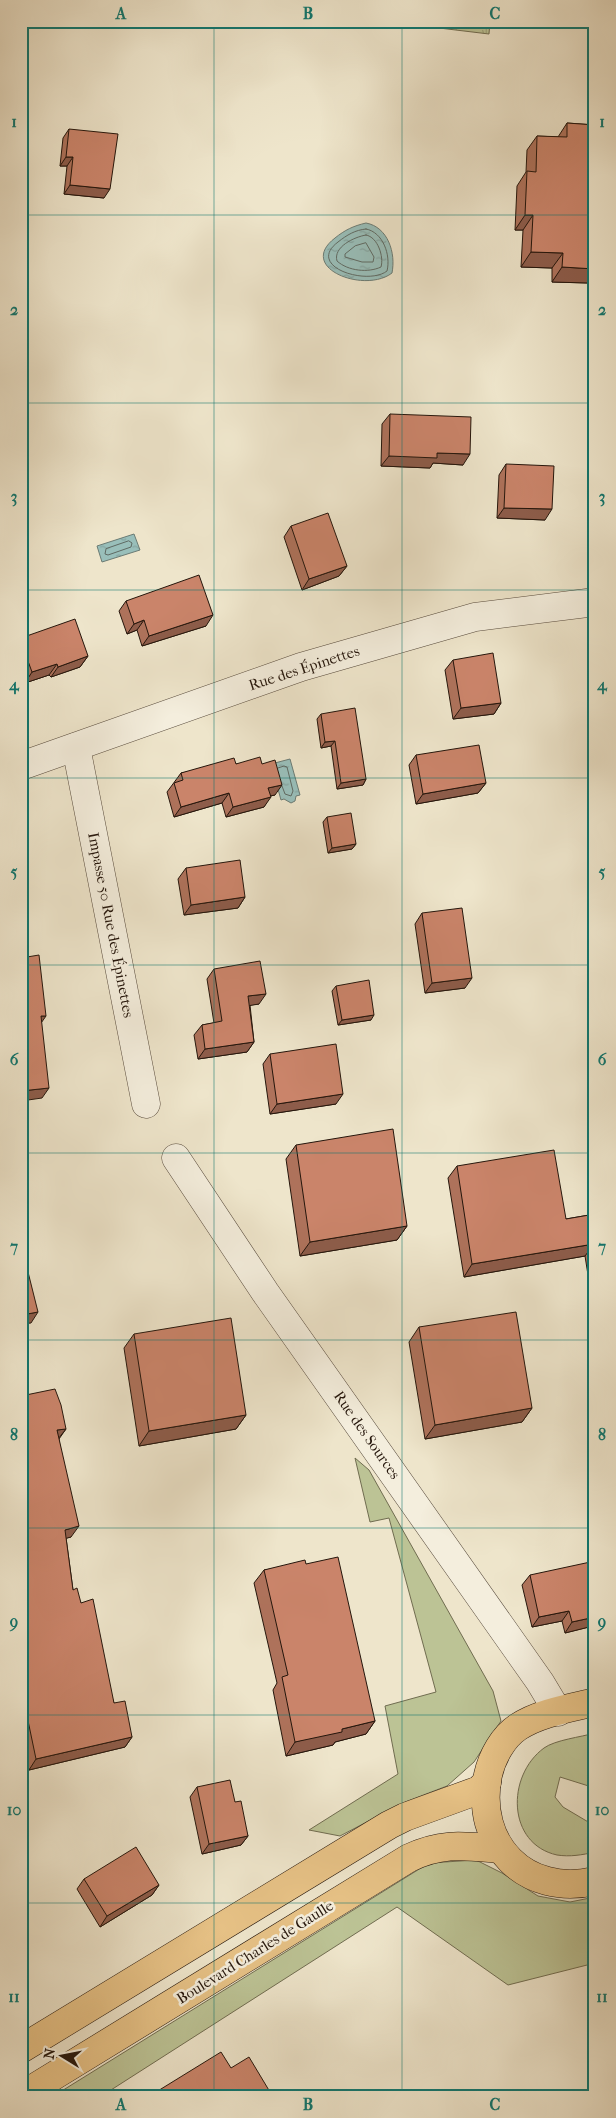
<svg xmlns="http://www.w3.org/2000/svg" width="616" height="2118" viewBox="0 0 616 2118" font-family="'IM FELL French Canon',serif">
<defs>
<pattern id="park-tufts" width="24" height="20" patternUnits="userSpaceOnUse" patternTransform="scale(1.25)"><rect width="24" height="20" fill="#bcc395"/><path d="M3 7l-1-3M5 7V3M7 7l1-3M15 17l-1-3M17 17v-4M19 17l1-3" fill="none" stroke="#a1a77f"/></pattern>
<pattern id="water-ripples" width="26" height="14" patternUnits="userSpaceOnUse" patternTransform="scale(1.25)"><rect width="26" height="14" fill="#99bfba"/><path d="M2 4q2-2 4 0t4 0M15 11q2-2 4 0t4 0" fill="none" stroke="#84a39f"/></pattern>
</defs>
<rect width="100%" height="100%" fill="#eee5cb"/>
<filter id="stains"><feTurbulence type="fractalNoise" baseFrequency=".004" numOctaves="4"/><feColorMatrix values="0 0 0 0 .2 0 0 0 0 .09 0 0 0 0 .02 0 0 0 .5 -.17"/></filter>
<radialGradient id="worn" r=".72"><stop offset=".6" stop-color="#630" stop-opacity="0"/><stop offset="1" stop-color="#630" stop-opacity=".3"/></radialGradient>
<g fill="#bcc395" stroke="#706c50">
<polygon points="355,1458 369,1470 493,1691 501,1721 474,1762 447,1786 405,1802 340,1836 309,1830 398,1774 385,1706 436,1692 389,1518 370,1522"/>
<path d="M595 1733V1788L560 1777 555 1797 563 1807 595 1826V1852C582 1855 570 1857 557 1855 507 1844 506 1776 544 1748 555 1740 581 1737 595 1733Z"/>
<polygon points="476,1860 502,1873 538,1896 570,1902 595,1897 595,1963 508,1985 397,1907 100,2097 52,2097 429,1863"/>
</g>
<polygon fill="url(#park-tufts)" stroke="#706c50" points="381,21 490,21 489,34"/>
<g fill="url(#water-ripples)" stroke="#6b7b74">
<path d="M366 223C388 227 396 253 392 273 365 294 296 268 335 238 345 230 353 226 366 223Z"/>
<polygon points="134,534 140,550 102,562 97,546"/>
<polygon points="290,759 300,795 296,796 295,801 291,803 284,799 281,800 271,764"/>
</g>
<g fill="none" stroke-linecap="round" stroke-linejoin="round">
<g stroke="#5f6a63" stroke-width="1">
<path d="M366 229C383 232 391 255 387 271 368 286 305 267 338 242 347 235 355 230 366 229Z"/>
<path d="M366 235C378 237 384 257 381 267 368 273 348 271 337 261 333 247 354 237 366 235Z"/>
<polygon points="366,243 374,257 373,262 362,262 345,257 345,254 355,246"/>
<polygon points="129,541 132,543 131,547 108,555 105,554 106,549"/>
<polyline points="278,768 284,766 287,767 293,791 291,796 285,794 282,786"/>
</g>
<g stroke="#574a3c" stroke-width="29">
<g id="minor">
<polyline points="76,747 146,1104"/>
<polyline points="21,766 301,667 475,617 595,602"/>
<polyline points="176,1158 265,1292 540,1682 558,1712"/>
</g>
</g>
<g stroke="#25160c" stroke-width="29">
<g id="primary">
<path d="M595 1702C570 1708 539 1713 518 1727 503 1737 492 1757 488 1775 474 1844 525 1897 595 1881"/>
<polyline points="21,2049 389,1825 405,1817 479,1790 487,1782"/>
<path d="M21 2096 409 1858C443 1842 464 1846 500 1849"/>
</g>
</g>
<use href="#minor" stroke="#f4eedd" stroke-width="28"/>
<use href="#primary" stroke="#e7c286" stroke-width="28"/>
</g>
<g fill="#ae725b" stroke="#25160c">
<polygon points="567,123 595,125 595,273 588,283 552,282 552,268 521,267 523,230 515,230 517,186 526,172 527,150 537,136 558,137"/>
<polygon points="69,129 104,198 64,194 67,166 60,166 63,138"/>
<polygon points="390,414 463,465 433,463 430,468 381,466 382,424"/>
<polygon points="506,464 545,520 497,518 499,475"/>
<polygon points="291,526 347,566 339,576 302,590 284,537"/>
<polygon points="126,601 206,626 142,646 137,630 127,634 119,611"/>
<polygon points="21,638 88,656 80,667 51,677 49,675 25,683 21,674"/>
<polygon points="453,660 501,703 494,714 453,719 445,670"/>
<polygon points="595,664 595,692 591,669"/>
<polygon points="321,714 366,779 363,785 337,789 331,746 321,748 317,719"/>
<polygon points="416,755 486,783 478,793 416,804 409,765"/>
<polygon points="236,764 262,764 275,795 270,796 264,807 226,817 222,803 174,817 167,792 181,773"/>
<polygon points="327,817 356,844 352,849 328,853 323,822"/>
<polygon points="186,868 245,897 238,908 184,915 178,879"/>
<polygon points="422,913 465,988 425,993 415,924"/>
<polygon points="214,969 259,1004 250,1005 254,1042 247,1052 198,1059 194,1035 202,1025 214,1023 207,979"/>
<polygon points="336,986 371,1020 338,1025 332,991"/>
<polygon points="270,1054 336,1104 270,1114 263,1064"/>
<polygon points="296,1145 407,1226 397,1240 300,1256 286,1159"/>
<polygon points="457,1166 566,1219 595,1214 595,1319 585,1256 464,1277 448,1178"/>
<polygon points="419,1327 532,1408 522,1422 425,1439 409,1342"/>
<polygon points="134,1334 246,1415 236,1429 139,1446 124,1348"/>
<polygon points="21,1396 66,1429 59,1439 71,1537 66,1538 73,1590 81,1603 114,1703 132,1737 125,1747 29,1770 21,1733"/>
<polygon points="306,1564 375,1721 366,1734 335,1742 333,1745 286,1756 273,1690 277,1683 254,1583 264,1570"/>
<polygon points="530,1575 589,1627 565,1633 562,1621 532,1627 522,1585"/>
<polygon points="197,1787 235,1802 248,1836 241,1845 202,1854 190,1797"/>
<polygon points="84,1879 159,1885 152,1895 100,1927 77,1889"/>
</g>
<g fill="#8d5c4a" stroke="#25160c">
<polygon points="66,157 73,157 67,166 60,166"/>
<polygon points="70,185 110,189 104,198 64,194"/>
<polygon points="525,215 533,215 523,230 515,230"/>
<polygon points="531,252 563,253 552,268 521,267"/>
<polygon points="562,267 595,269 595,273 588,283 552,282"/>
<polygon points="437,453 470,454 463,465 433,463 430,468 381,466 389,456"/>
<polygon points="504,508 552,509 545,520 497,518"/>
<polygon points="347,566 339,576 302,590 309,579"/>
<polygon points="213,615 206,626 142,646 149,636"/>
<polygon points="144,620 137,630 127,634 134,624"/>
<polygon points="88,656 80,667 51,677 58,667"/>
<polygon points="57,664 49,675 25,683 32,672"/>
<polygon points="501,703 494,714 453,719 461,708"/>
<polygon points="335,741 331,746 321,748 325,742"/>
<polygon points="366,779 363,785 337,789 341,783"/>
<polygon points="486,783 478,793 416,804 423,794"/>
<polygon points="282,785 275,795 261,798 268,788"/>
<polygon points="229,793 222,803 174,817 181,807"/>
<polygon points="271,797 264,807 226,817 233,807"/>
<polygon points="356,844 352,849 328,853 332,848"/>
<polygon points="245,897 238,908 184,915 191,905"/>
<polygon points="472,978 465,988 425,993 432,983"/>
<polygon points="266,994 259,1004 241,1007 248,996"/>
<polygon points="374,1015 371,1020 338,1025 342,1020"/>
<polygon points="41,1016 46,1016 39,1026"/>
<polygon points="254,1042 247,1052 198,1059 205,1049"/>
<polygon points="49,1088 42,1098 21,1101 21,1091"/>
<polygon points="343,1094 336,1104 270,1114 277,1104"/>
<polygon points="407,1226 397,1240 300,1256 310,1242"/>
<polygon points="594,1244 585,1256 464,1277 472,1264"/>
<polygon points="38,1312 31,1323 21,1324 22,1315"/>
<polygon points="27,1334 21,1343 21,1336"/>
<polygon points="532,1408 522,1422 425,1439 435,1425"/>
<polygon points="246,1415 236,1429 139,1446 149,1431"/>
<polygon points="66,1429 58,1439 57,1430"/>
<polygon points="79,1526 71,1537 57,1541 65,1530"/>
<polygon points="595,1603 595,1612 592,1604"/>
<polygon points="569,1611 562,1621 532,1627 539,1617"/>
<polygon points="595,1617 595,1619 589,1627 565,1633 572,1622"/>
<polygon points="375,1721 366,1734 335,1742 333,1745 286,1756 295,1742 342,1729"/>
<polygon points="132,1737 125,1747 29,1770 36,1759"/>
<polygon points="248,1836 241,1845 202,1854 209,1844"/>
<polygon points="159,1885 152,1895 100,1927 107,1916"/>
</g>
<g fill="#ca846a" stroke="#25160c">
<polygon points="567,123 595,125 595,269 562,267 563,253 531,252 533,215 525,215 527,171 536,172 537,136 567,137"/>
<polygon points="69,129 118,134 110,189 70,185 73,157 66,157"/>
<polygon points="390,414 471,417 470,454 437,453 437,458 389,456"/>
<polygon points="506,464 554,466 552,509 504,508"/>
<polygon points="328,513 347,566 309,579 291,526"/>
<polygon points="199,575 213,615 149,636 144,620 134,624 126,601"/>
<polygon points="75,619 88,656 58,667 57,664 32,672 21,642 21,638"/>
<polygon points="493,653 501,703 461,708 453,660"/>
<polygon points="355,708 366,779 341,783 335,741 325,742 321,714"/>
<polygon points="479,745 486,783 423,794 416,755"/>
<polygon points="260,757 262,764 275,760 282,785 268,788 271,797 233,807 229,793 181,807 174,783 183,780 181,773 234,758 236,764"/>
<polygon points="351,813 356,844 332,848 327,817"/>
<polygon points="240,860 245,897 191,905 186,868"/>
<polygon points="462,908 472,978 432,983 422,913"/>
<polygon points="39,955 46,1016 41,1016 49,1088 21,1091 21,958"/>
<polygon points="260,961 266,994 248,996 254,1042 205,1049 202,1025 222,1021 214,969"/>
<polygon points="369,980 374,1015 342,1020 336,986"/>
<polygon points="336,1044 343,1094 277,1104 270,1054"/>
<polygon points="393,1129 407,1226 310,1242 296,1145"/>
<polygon points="554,1150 566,1219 595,1214 595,1249 594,1244 472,1264 457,1166"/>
<polygon points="21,1244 38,1312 22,1315 27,1334 21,1336"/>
<polygon points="516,1312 532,1408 435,1425 419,1327"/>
<polygon points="231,1318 246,1415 149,1431 134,1334"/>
<polygon points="55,1389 61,1405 66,1429 57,1430 79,1526 65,1530 73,1590 77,1588 81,1603 93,1599 114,1703 125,1701 132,1737 36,1759 21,1687 21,1396"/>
<polygon points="338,1557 375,1721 342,1729 342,1732 295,1742 282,1677 288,1675 264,1570 305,1560 306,1564"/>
<polygon points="595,1561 595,1603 592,1604 595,1613 595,1617 572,1622 569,1611 539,1617 530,1575"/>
<polygon points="230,1780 235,1802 241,1801 248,1836 209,1844 197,1787"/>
<polygon points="136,1847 159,1885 107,1916 84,1879"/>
<polygon points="221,2052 231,2068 249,2057 273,2097 148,2097"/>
</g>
<path fill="none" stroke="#0f766e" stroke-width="1" stroke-opacity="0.55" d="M214 21V2097M402 21V2097M21 215H595M21 403H595M21 590H595M21 778H595M21 965H595M21 1153H595M21 1340H595M21 1528H595M21 1715H595M21 1903H595"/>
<g text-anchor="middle" stroke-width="5" stroke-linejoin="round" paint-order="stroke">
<g font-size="15" fill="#25160c" stroke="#f4eedd">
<text transform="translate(304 668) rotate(-18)" y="5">Rue des Épinettes</text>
<text transform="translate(111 925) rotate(79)" y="5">Impasse 50 Rue des Épinettes</text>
<text transform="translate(367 1435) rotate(55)" y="5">Rue des Sources</text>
<text transform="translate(255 1952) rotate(-32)" y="5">Boulevard Charles de Gaulle</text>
</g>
</g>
<rect width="616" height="2118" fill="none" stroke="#eee5cb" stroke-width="55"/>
<g transform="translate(62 2056) rotate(280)" stroke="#f4eedd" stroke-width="4" paint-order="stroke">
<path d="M0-4L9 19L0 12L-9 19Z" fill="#25160c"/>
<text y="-8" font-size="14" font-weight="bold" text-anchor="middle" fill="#25160c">N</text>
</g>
<rect x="28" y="28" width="560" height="2062" fill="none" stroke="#0f766e" stroke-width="2"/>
<g font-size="16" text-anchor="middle" font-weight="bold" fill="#0f766e">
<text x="121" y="19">A</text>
<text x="308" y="19">B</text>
<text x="495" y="19">C</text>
<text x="14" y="127">1</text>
<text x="602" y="127">1</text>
<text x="14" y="315">2</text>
<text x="602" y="315">2</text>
<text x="14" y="502">3</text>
<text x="602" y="502">3</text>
<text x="14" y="690">4</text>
<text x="602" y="690">4</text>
<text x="14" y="877">5</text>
<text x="602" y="877">5</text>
<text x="14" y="1065">6</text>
<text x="602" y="1065">6</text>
<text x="14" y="1252">7</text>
<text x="602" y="1252">7</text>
<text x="14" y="1440">8</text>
<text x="602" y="1440">8</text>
<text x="14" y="1627">9</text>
<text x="602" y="1627">9</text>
<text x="14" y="1815">10</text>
<text x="602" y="1815">10</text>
<text x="14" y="2002">11</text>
<text x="602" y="2002">11</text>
<text x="121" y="2110">A</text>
<text x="308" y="2110">B</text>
<text x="495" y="2110">C</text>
</g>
<rect width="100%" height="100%" filter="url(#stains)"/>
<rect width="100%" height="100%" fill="url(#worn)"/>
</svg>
